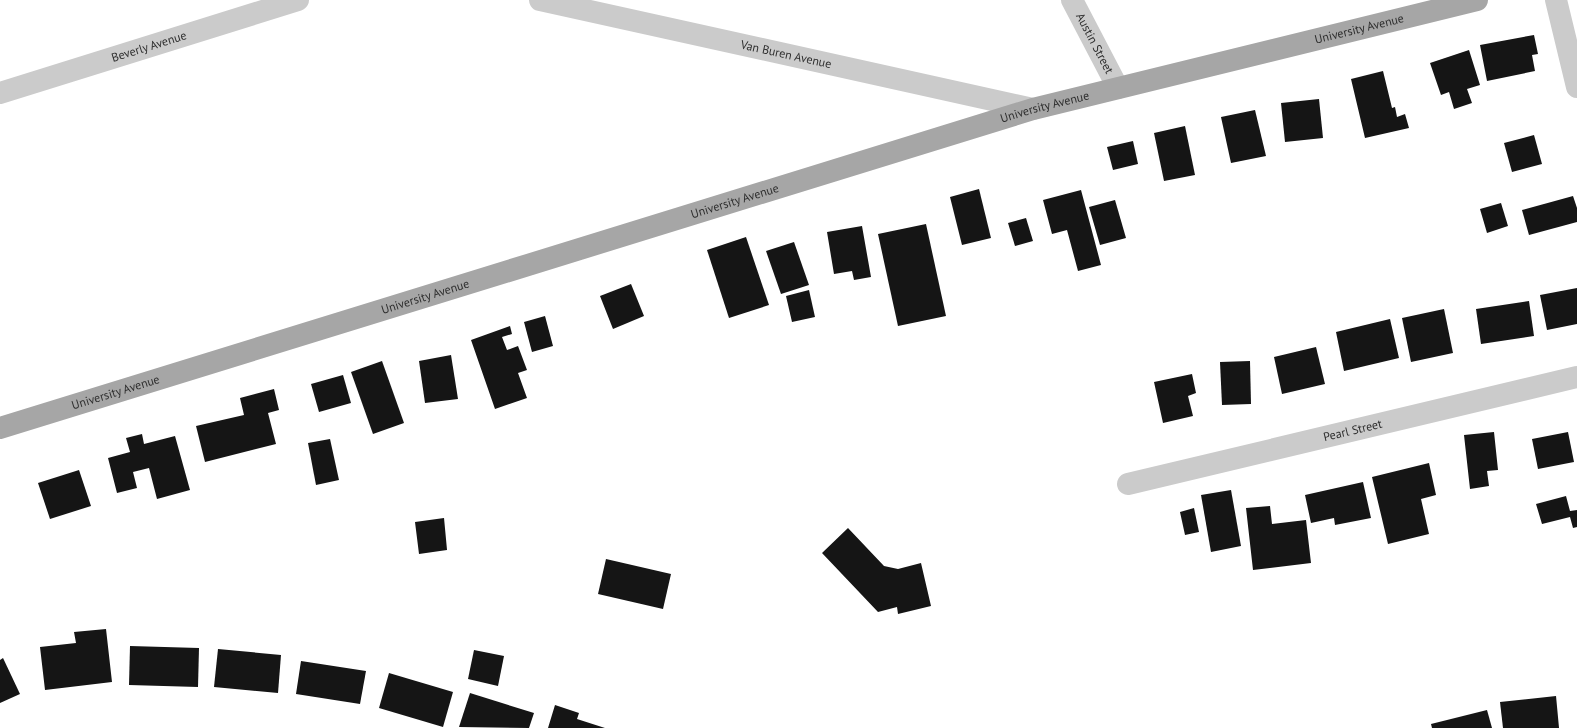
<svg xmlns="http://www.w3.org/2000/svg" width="1577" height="728" viewBox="0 0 1577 728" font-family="'PT Sans',sans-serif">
<rect width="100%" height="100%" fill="#fff"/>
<g fill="#151515">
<polygon points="1534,35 1538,54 1532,55 1535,71 1487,81 1480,45"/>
<polygon points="1469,50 1480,85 1467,89 1472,103 1454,109 1449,92 1441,95 1430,63"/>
<polygon points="1383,71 1392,108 1395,107 1397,117 1405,114 1409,128 1365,138 1351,79"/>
<polygon points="1319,99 1323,138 1285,142 1281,103"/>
<polygon points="1255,110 1266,156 1231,163 1221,117"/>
<polygon points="1185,126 1195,175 1164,181 1154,133"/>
<polygon points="1534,135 1542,164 1512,172 1504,143"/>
<polygon points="1133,141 1138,164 1113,170 1107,147"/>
<polygon points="979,189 991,238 962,245 950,197"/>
<polygon points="1081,190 1101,265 1078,271 1067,230 1052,234 1043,200"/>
<polygon points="1573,196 1577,208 1577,222 1529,235 1522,210"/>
<polygon points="1115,200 1126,238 1100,245 1089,207"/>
<polygon points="1501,203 1508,226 1487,233 1480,209"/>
<polygon points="1026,218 1033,241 1015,246 1008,223"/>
<polygon points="926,224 946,316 898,326 878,234"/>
<polygon points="862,226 871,277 854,280 852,271 834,274 827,232"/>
<polygon points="746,237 769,305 729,318 707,250"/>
<polygon points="794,242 809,285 781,294 766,251"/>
<polygon points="631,284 644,316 613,329 600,296"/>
<polygon points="1577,288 1577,324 1547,330 1540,295"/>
<polygon points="809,290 815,317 792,322 786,296"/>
<polygon points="1529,301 1534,336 1481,344 1476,309"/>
<polygon points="1444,309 1453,353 1411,362 1402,318"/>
<polygon points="545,316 553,346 532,352 524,322"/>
<polygon points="1390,319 1399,358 1344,371 1336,332"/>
<polygon points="510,326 512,334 502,337 507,350 518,346 527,370 518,373 527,398 495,409 471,340"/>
<polygon points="1316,347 1325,384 1282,394 1274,357"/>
<polygon points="451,355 458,399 425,403 419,361"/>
<polygon points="382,361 404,423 373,434 351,372"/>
<polygon points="1250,361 1251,404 1222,405 1220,362"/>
<polygon points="1192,374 1196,393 1188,396 1193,416 1163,423 1154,382"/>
<polygon points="343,375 351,403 319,412 311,384"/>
<polygon points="274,389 279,410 268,413 276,444 205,462 196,426 244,415 240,398"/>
<polygon points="1494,432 1498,470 1487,471 1489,486 1470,489 1464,435"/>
<polygon points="1568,432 1574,462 1538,469 1532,439"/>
<polygon points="142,434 144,444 175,436 190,490 157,499 149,468 133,472 137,488 117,493 108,458 130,452 126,438"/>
<polygon points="330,439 339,480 316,485 308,443"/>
<polygon points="1429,463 1436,495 1421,499 1429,534 1388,544 1372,477"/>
<polygon points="79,470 91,506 50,519 38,483"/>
<polygon points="1363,482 1371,518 1335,525 1334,518 1311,523 1305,495"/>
<polygon points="1231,490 1241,546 1211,552 1201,495"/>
<polygon points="1566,496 1570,511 1577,510 1577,527 1573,528 1570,517 1542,524 1536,504"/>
<polygon points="1270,506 1272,524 1306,520 1311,563 1253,570 1246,508"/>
<polygon points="1194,508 1199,532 1185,535 1180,512"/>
<polygon points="444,518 447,550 419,554 415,522"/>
<polygon points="848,528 884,566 898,569 921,563 931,606 898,614 897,607 878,612 822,553"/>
<polygon points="606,559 671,574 663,609 598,594"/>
<polygon points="106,629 112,682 45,690 40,647 76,643 74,632"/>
<polygon points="130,646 199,648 198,687 129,685"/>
<polygon points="218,649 281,655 278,693 214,687"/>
<polygon points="474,650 504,656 498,686 468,679"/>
<polygon points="3,658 20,694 0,703 0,660"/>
<polygon points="301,661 366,671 360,704 296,694"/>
<polygon points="389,673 453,692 443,727 379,708"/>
<polygon points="470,693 534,713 529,728 459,727"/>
<polygon points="1556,696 1559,728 1503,728 1500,702"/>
<polygon points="555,705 579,713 577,719 605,728 548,728"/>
<polygon points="1487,710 1492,728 1432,728 1431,724"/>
</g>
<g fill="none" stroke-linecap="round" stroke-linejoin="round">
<g stroke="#cbcbcb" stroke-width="22">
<path id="s1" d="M540 0 1033 109"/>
<path id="s2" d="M1072 0 1118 88"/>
<polyline points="1556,0 1577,87"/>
<path id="s3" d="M0 93 298 0"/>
<path id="s4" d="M1128 484 1577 377"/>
</g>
<path stroke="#a6a6a6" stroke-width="22" id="s5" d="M0 428 1033 109 1477 0"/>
</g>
<g text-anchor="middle" stroke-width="4" stroke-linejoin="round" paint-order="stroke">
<g font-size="12" fill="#2e2e2e" stroke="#fff">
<text dy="4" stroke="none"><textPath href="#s5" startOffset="1417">University Avenue</textPath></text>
<text dy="4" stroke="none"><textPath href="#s2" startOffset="49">Austin Street</textPath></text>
<text dy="4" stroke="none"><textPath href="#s3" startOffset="156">Beverly Avenue</textPath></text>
<text dy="4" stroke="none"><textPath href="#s1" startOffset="252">Van Buren Avenue</textPath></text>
<text dy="4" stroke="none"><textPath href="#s5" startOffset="1093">University Avenue</textPath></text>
<text dy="4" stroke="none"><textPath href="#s5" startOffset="769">University Avenue</textPath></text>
<text dy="4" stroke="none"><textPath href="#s5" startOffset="445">University Avenue</textPath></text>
<text dy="4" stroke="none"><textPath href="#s5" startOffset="121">University Avenue</textPath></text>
<text dy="4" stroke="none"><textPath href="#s4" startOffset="231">Pearl Street</textPath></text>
</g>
</g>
</svg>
